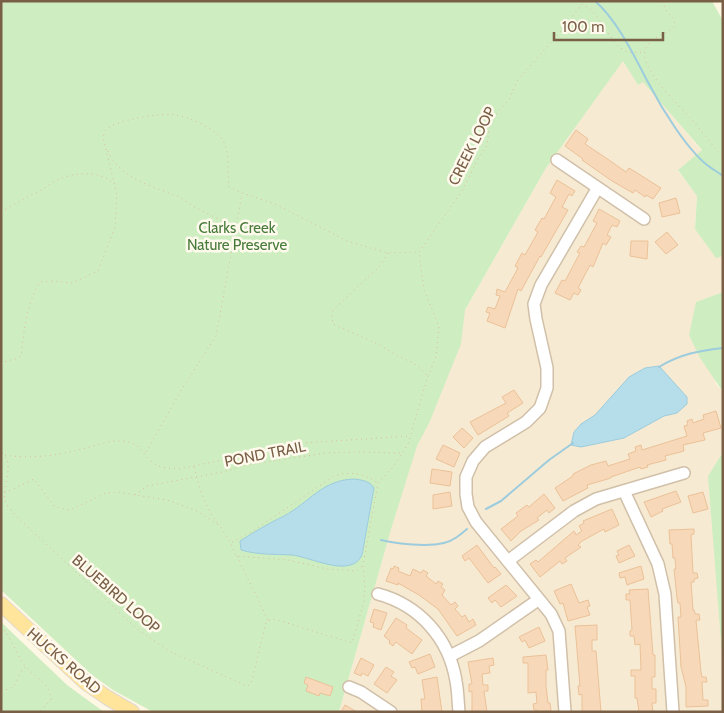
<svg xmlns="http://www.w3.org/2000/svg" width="724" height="713" viewBox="0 0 724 713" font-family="Cabin,sans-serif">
<rect width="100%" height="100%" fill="#fef7e4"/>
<polygon fill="#f7ead2" points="623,60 638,85 643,81 702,151 678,171 697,195 695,229 723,256 723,292 696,302 716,384 723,392 723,452 708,476 723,559 723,712 339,712 441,352 546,168"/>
<g fill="#ceeec1">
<polygon points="1,1 712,1 723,21 723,256 716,258 695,229 697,196 678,170 702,150 643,82 638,85 623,61 546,168 465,310 461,344 430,421 417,446 392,526 339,712 153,712 113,690 92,675 1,590"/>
<polygon points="723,292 723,392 700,358 689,335 696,302"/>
<polygon points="723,452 723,667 708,476"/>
<polygon points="1,622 67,685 104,712 1,712"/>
</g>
<g fill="#b6ddea" stroke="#9cccdd">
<polygon points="659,366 687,397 687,404 677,413 664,416 624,438 581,447 571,445 574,432 581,424 595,415 629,377 645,368"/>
<path d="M354 479C362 480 370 481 374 488L362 555C351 579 311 557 292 555 275 554 258 555 241 550L240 541C254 532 269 523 284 516 310 502 322 480 354 479Z"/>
</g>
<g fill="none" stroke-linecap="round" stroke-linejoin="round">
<g stroke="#9cccdd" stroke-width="2">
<path d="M595 1C618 21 635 58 649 84 662 109 686 148 707 165 712 169 718 172 723 176"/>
<path d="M659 367C680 354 698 351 723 348"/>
<polyline points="486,509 501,501 549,460 573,443"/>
<path d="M381 540C397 544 427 547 444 543 453 541 460 535 467 529"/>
</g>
</g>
<g fill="#f7d9b9" stroke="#ebc198">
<polygon points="576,130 588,139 585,144 609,160 626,172 629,168 661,188 653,199 646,195 645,197 635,190 633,193 612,181 582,160 583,159 565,146"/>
<polygon points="557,180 575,191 572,196 569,194 562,207 568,210 541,257 540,256 521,291 518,289 505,328 487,321 490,313 486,312 488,307 495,309 500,296 496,295 497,289 505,292 518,268 515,266 522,253 525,255 538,232 535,230 542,218 544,219 556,197 550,193"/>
<polygon points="676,198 680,213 662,217 659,203"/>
<polygon points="599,209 620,221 617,227 612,225 607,235 611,237 606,245 603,243 593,267 590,265 578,288 581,290 578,295 574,293 570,300 555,293 562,280 565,281 580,253 577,252 581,246 584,247 597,223 593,221"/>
<polygon points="667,232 678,245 666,254 655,242"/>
<polygon points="631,241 648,241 647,259 630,256"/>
<polygon points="514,390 523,403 507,413 509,416 478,435 470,422 506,403 502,397"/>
<polygon points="716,411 721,428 703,433 705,440 683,445 684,451 665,456 666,460 647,465 648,467 641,469 640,467 611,477 611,478 587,485 588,488 563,501 555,488 573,476 573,474 591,465 606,461 608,466 630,459 628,454 636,451 635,447 641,445 642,450 687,436 684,426 688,425 687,421 692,419 693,423 704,419 703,415"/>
<polygon points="462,428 473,438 464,448 453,437"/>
<polygon points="443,445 460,453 454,467 436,459"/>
<polygon points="432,469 452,472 450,486 430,483"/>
<polygon points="676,491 681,502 662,509 663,511 651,517 644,502"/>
<polygon points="450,492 452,506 433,509 433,495"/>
<polygon points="703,492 708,509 693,513 688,496"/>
<polygon points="544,494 555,508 549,513 547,510 537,518 539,520 521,531 511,541 501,529 518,516 516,513 527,505 529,507"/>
<polygon points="612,509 619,525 605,532 604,529 582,541 578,545 581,547 565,558 567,561 562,564 560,561 540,577 530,564 536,560 538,562 574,531 576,535 582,531 579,526 584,523 583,521"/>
<polygon points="694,529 694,534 691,535 693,573 697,573 698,578 694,579 694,582 691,582 693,610 694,610 695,614 699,614 700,620 696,620 701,672 702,677 706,677 707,682 702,682 703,700 708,700 708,706 686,707 686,687 681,667 679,633 678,617 681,617 680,603 678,603 677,598 674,569 676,569 675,558 673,558 672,544 670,544 669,530"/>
<polygon points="477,545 494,568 495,567 501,574 488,583 469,558 465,561 462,556"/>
<polygon points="629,545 635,556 619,563 616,556 619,555 617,551"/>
<polygon points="394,566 399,568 398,571 410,576 413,569 421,573 423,570 428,573 426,576 436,584 438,581 443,584 441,587 445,590 442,595 451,605 455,602 458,606 455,609 462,617 465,615 469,622 473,619 476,625 457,636 438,609 419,595 398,583 398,585 386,581 391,568 393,569"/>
<polygon points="641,566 644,579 627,585 625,577 620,578 619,573"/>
<polygon points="571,584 579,603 588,600 590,606 587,607 590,615 568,621 563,603 560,604 554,591"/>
<polygon points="506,585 517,596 501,607 495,600 492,603 488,598"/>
<polygon points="648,589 653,655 655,655 655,677 652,677 652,689 656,689 656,703 652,703 653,712 639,712 637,698 635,698 635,676 631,676 631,670 641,670 640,644 635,645 634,636 630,636 630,631 632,630 630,600 626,600 626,594 630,594 629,590"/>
<polygon points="374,609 387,613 381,630 373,627 374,623 370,622"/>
<polygon points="396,618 407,625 406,628 422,640 412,654 396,642 393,646 389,643 390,641 384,636"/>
<polygon points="597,625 597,640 592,640 592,651 596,651 601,712 582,712 582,694 579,695 578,686 580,686 575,626"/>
<polygon points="539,627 545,641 529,648 525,640 522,642 519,637"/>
<polygon points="430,654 435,667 418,674 415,667 412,668 409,662"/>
<polygon points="546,655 548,670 546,670 546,686 548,703 550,703 551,711 537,712 537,710 534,710 533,704 537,703 536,692 528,693 528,663 523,663 523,657"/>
<polygon points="361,658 374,665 368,676 362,673 361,676 354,673"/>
<polygon points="493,658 494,665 489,666 490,673 482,674 483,685 488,685 488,691 484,691 487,712 472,712 472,691 469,692 469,684 472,684 468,662"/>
<polygon points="386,667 394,672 391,676 397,680 387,693 374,684"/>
<polygon points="306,677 333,687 330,696 320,693 319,696 306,691 308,685 304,683"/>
<polygon points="437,677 442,712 422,712 421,699 425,699 422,680"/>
<polygon points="345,705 357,712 341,712"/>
</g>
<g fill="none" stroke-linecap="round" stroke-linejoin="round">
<g stroke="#d1c0a9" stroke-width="14">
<g id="minor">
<polyline points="557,160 644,219"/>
<polyline points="624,491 658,564 665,594 673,712"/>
<polyline points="508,561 574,511 596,499 684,473"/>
<path d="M378 594C419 605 449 638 456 681 458 691 458 702 459 712"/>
<polyline points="450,656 479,641 538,600"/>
<polyline points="349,687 361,692 391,712"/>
<polyline points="565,712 559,631 551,614 476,522 468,507 466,494 466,477 473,461 485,447 526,422 540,408 547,388 547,368 536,319 534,304 541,285 597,189"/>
</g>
</g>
<g stroke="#dfd9d3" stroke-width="16">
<polyline id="major" points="1,604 86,683 108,698 132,712"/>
</g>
<g stroke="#dcbc9c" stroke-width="1" stroke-dasharray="1 4" stroke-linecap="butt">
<path d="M662 1 667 12 674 19 675 25C668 36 648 35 645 52 641 69 679 106 690 118 702 130 711 145 723 157"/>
<path d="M108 151C119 178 151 186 177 196 182 198 188 203 193 206 207 214 221 220 235 226"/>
<path d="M1 212C14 204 26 198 39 191 46 188 52 182 60 179 75 172 99 171 112 182"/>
<path d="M419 252 462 191 479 157 487 146 489 128 497 113 509 100 517 81 562 30 582 4C603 14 610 48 629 52 634 53 639 52 645 52"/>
<polyline points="388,253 379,267 333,310 332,317 333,324 378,344 396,355 415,364 426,374 426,379"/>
<path d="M1 364C8 359 14 361 21 356 24 331 26 305 40 282L53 281 72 283 98 271 115 227 117 195 103 137C104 135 105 131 106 130 114 120 164 112 177 115 189 117 213 128 221 138 231 150 227 172 229 187L242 193 275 204 347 241 388 253 418 252"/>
<polyline points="146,452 182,389 216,336 242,194"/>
<path d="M2 453C16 464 1 486 5 500 7 507 13 512 17 517L137 629 169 651 247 686 251 684 266 622 274 619 352 643 364 602 365 587 363 565 378 483 393 467 408 444 426 382 436 356 439 326 424 290 419 252"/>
<path d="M5 455C28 459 55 456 78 450 92 447 108 440 123 441 141 443 142 454 153 463 161 469 171 468 179 469L304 443 409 436"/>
<path d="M194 467C199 488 205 508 219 525"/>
<polyline points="5,493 34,479 55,507 70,510 106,493 117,492 167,500 197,511 220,526 230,542 236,556 288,560 327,569 356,571 362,566"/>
<polyline points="135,495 147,486 223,472 246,465 326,453 355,452 402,453"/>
<path d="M232 542 253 531 334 476C351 471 363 473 378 483"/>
<polyline points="237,556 268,620"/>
<path d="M1 626C12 639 16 654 26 667 35 679 51 682 51 700L39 712"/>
<path d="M1 689C17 693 16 676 25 667"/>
</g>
<use href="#minor" stroke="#fff" stroke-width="11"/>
<use href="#major" stroke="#ffe59b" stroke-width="14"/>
</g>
<g text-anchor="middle" stroke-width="5" stroke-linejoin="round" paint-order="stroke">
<g font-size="15" fill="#7a5f47" stroke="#fffaed">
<text transform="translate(472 146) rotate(-63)" y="5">CREEK LOOP</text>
<text transform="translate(265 454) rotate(-11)" y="5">POND TRAIL</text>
<text transform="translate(116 594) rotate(41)" y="5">BLUEBIRD LOOP</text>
<text transform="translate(64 661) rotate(41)" y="5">HUCKS ROAD</text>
</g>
<g font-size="15" fill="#477b3b" stroke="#fffaed">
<text x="237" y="233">Clarks Creek<tspan x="237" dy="17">Nature Preserve</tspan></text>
</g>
</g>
<rect width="724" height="713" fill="none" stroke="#7a5f47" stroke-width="5"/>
<path d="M554 32v8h109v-8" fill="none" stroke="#7a5f47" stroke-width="2.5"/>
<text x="562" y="32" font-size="15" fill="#7a5f47" stroke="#fffaed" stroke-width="4" paint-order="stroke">100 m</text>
</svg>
